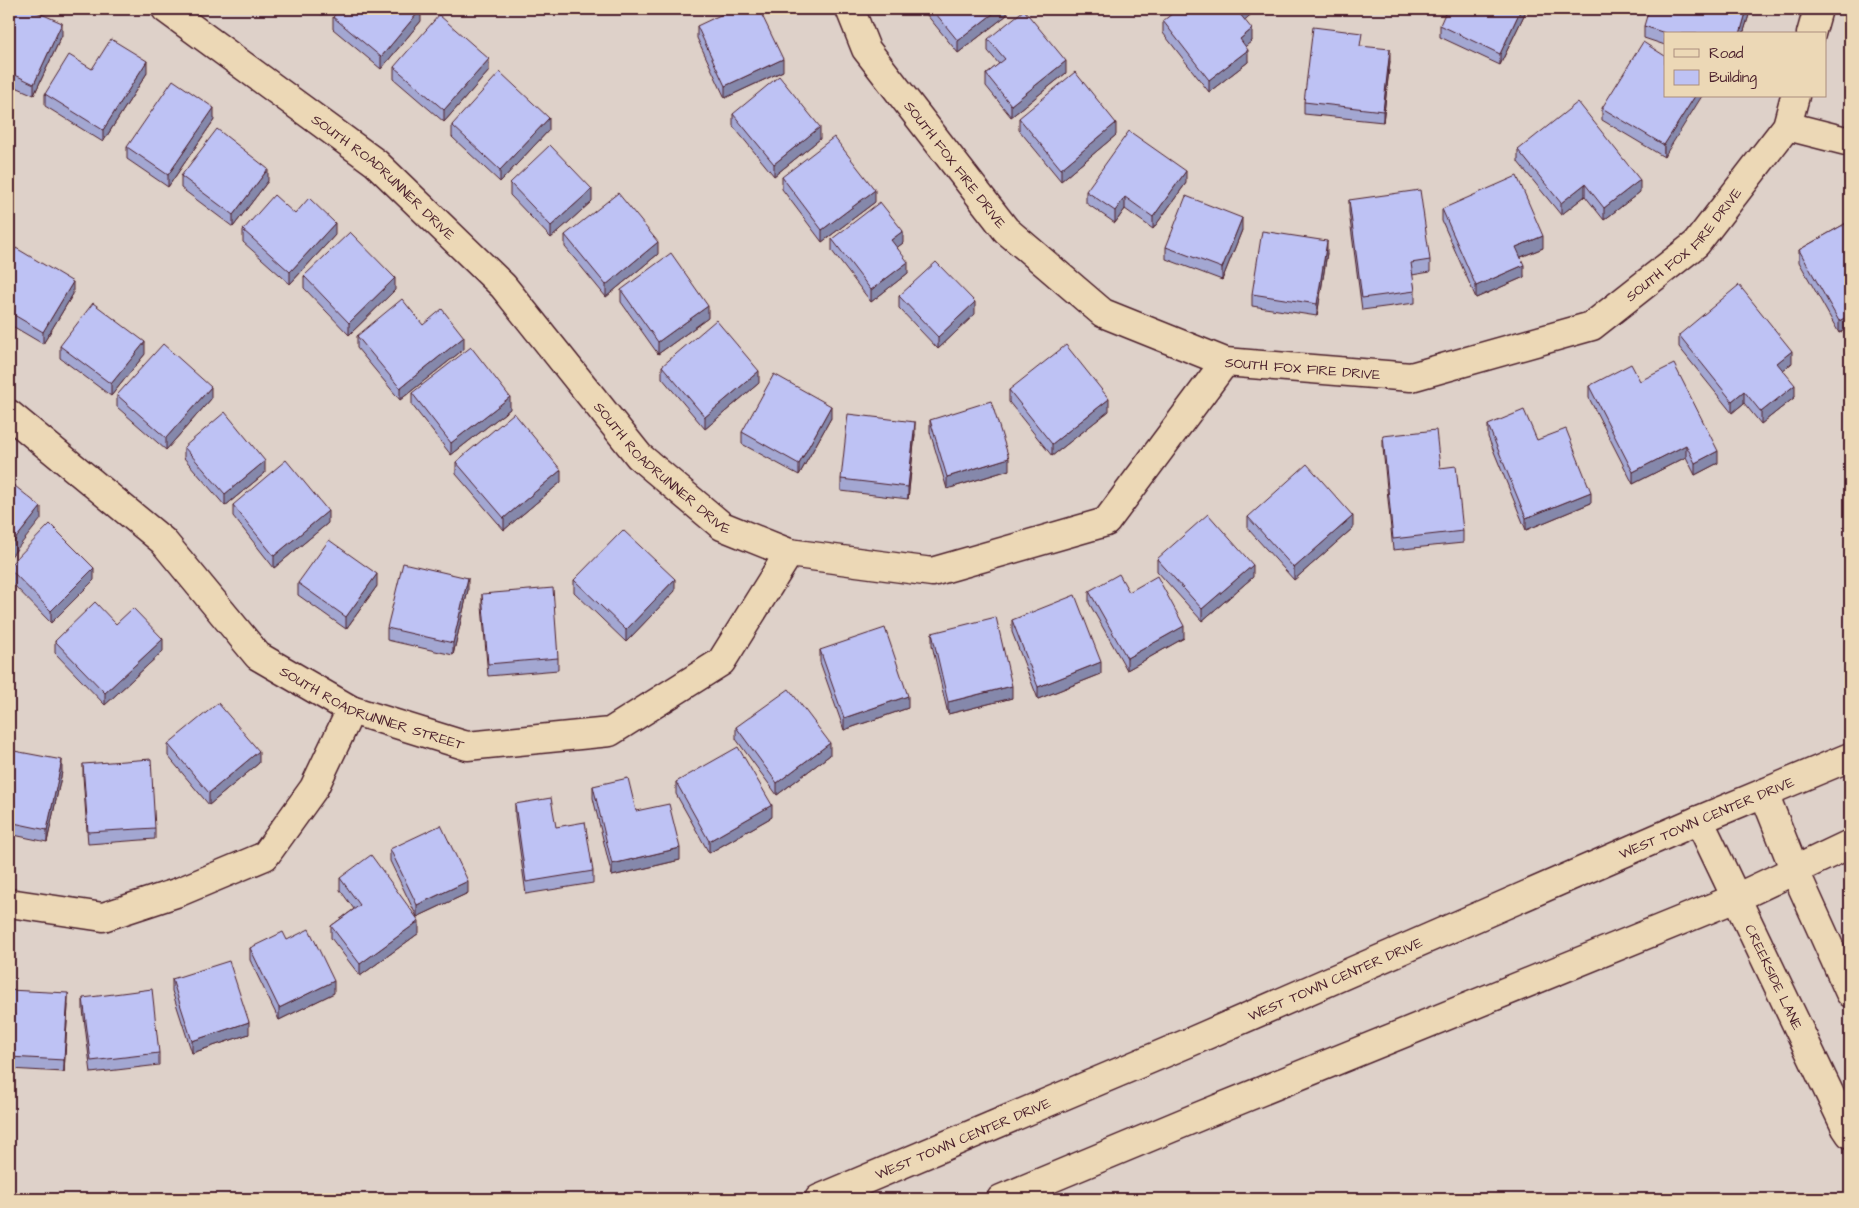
<svg xmlns="http://www.w3.org/2000/svg" width="1859" height="1208" viewBox="0 0 1859 1208" font-family="'Architects Daughter',sans-serif">
<rect width="100%" height="100%" fill="#ded1c9"/>
<filter id="ink" filterUnits="userSpaceOnUse"><feTurbulence type="fractalNoise" baseFrequency=".02" numOctaves="2"/><feDisplacementMap in="SourceGraphic" scale="10" xChannelSelector="R" yChannelSelector="G"/><feConvolveMatrix kernelMatrix="1 2 1 2 8 2 1 2 1" color-interpolation-filters="sRGB"/></filter>
<g filter="url(#ink)">
<g fill="none" stroke-linecap="round" stroke-linejoin="round">
<g stroke="#4a1f2b" stroke-width="31">
<g id="street">
<path id="s1" d="M166 9 376 163 503 286 639 456 722 526 789 553 932 572 1106 522 1225 362"/>
<path id="s2" d="M850 9 866 49 1006 230 1103 313 1225 362 1411 377 1592 326 1696 244 1787 126 1795 96"/>
<polyline points="1811,34 1818,9"/>
<polyline points="1787,126 1850,142"/>
<path id="s3" d="M9 414 163 541 258 656 351 710 467 746 610 732 721 662 789 553"/>
<polyline points="1764,793 1795,871 1850,993"/>
<path id="s4" d="M1699 820 1846 1128 1850 1134"/>
<polyline points="9,903 103,917 179,892 265,856 314,788 351,710"/>
</g>
</g>
<g stroke="#4a1f2b" stroke-width="31">
<g id="secondary">
<path id="s5" d="M819 1199 1188 1043 1699 820 1850 757"/>
<polyline points="1001,1199 1200,1116 1736,898 1850,844"/>
</g>
</g>
<use href="#street" stroke="#ecd8b6" stroke-width="28"/>
<use href="#secondary" stroke="#ecd8b6" stroke-width="28"/>
</g>
<g fill="#a3a7d2" stroke="#4a1f2b">
<polygon points="9,9 62,35 34,95 9,84"/>
<polygon points="314,9 326,9 322,15"/>
<polygon points="922,9 1007,9 1007,15 958,53"/>
<polygon points="1256,9 1256,10 1244,20 1252,41 1245,46 1248,62 1209,92 1163,33 1163,21"/>
<polygon points="1527,9 1500,65 1440,37 1440,25"/>
<polygon points="1749,9 1749,15 1743,34 1665,34 1665,45 1644,38 1644,26"/>
<polygon points="333,17 421,21 381,69 333,29"/>
<polygon points="697,26 783,71 725,98 697,38"/>
<polygon points="988,39 1066,73 1011,117 986,86 986,74 999,64 988,51"/>
<polygon points="1362,46 1390,61 1383,122 1304,114 1304,102"/>
<polygon points="1665,56 1664,157 1602,120 1602,108"/>
<polygon points="394,67 489,71 444,122 394,79"/>
<polygon points="92,69 147,73 103,142 45,106 45,94"/>
<polygon points="733,114 820,139 774,176 733,126"/>
<polygon points="1019,118 1116,135 1061,181 1019,130"/>
<polygon points="214,120 168,187 127,159 127,147"/>
<polygon points="452,125 549,130 500,182 452,137"/>
<polygon points="1518,150 1640,192 1604,220 1585,196 1561,215 1518,162"/>
<polygon points="181,176 268,181 233,227 181,188"/>
<polygon points="782,177 875,202 822,242 782,189"/>
<polygon points="510,183 592,201 551,238 510,195"/>
<polygon points="1186,183 1153,229 1125,209 1115,223 1086,203 1086,191"/>
<polygon points="1349,200 1430,260 1430,272 1412,275 1415,291 1415,303 1362,310 1349,212"/>
<polygon points="1442,209 1543,248 1521,257 1524,277 1476,298 1442,221"/>
<polygon points="1850,221 1850,327 1839,333 1799,262 1799,250"/>
<polygon points="243,230 335,235 290,284 243,242"/>
<polygon points="1242,230 1222,280 1166,259 1166,247"/>
<polygon points="565,235 658,254 606,297 565,247"/>
<polygon points="832,239 903,243 897,247 908,273 871,302 832,251"/>
<polygon points="1327,253 1317,316 1252,306 1252,294"/>
<polygon points="9,260 73,294 43,344 9,324"/>
<polygon points="304,276 395,290 349,335 304,288"/>
<polygon points="621,290 708,318 658,354 621,302"/>
<polygon points="899,296 975,314 938,349 899,308"/>
<polygon points="423,325 464,349 400,400 357,348 357,336"/>
<polygon points="1679,335 1792,363 1783,370 1795,397 1761,424 1744,403 1732,413 1679,347"/>
<polygon points="60,346 145,354 111,396 60,358"/>
<polygon points="662,366 759,383 705,429 662,378"/>
<polygon points="1640,381 1718,463 1695,475 1686,457 1633,484 1589,398 1589,386"/>
<polygon points="1009,390 1109,411 1052,456 1009,402"/>
<polygon points="412,393 510,409 451,455 412,405"/>
<polygon points="117,395 211,399 166,450 117,407"/>
<polygon points="831,418 799,475 742,444 742,432"/>
<polygon points="930,420 1009,470 947,489 930,432"/>
<polygon points="1488,425 1537,440 1591,503 1526,530 1488,437"/>
<polygon points="915,434 908,499 841,491 841,479"/>
<polygon points="1383,436 1463,531 1463,543 1393,550 1383,448"/>
<polygon points="184,447 265,473 225,506 184,458"/>
<polygon points="456,462 561,482 504,530 456,474"/>
<polygon points="233,505 328,523 274,568 233,516"/>
<polygon points="1248,517 1353,528 1294,580 1248,529"/>
<polygon points="1157,559 1253,577 1202,621 1157,571"/>
<polygon points="9,566 94,580 51,623 9,580"/>
<polygon points="574,580 675,591 626,642 574,592"/>
<polygon points="298,583 377,586 346,629 298,595"/>
<polygon points="468,590 453,655 387,640 387,628"/>
<polygon points="1089,591 1184,638 1127,670 1089,603"/>
<polygon points="482,594 558,658 558,670 488,676 482,606"/>
<polygon points="1012,620 1101,674 1038,699 1012,632"/>
<polygon points="932,633 1012,698 948,714 932,645"/>
<polygon points="55,641 163,651 105,705 55,653"/>
<polygon points="820,650 908,708 844,730 820,662"/>
<polygon points="736,727 830,755 777,795 736,739"/>
<polygon points="168,744 259,763 209,805 168,756"/>
<polygon points="9,750 62,772 47,842 9,834"/>
<polygon points="83,764 155,828 155,839 88,844 83,776"/>
<polygon points="676,782 772,817 709,853 676,794"/>
<polygon points="593,786 636,811 680,860 612,876 593,798"/>
<polygon points="515,804 556,827 593,871 593,883 526,894 515,816"/>
<polygon points="390,849 468,893 417,917 390,861"/>
<polygon points="340,878 419,933 360,976 331,938 331,926 354,909 340,890"/>
<polygon points="287,940 334,993 279,1020 250,960 250,948"/>
<polygon points="172,979 249,1034 192,1053 172,991"/>
<polygon points="9,990 68,1005 64,1072 9,1069"/>
<polygon points="83,998 159,1053 159,1065 91,1073 83,1010"/>
</g>
<g fill="#8588ab" stroke="#4a1f2b">
<polygon points="322,9 326,9 322,15"/>
<polygon points="421,9 421,21 381,69 381,57"/>
<polygon points="999,9 1007,9 1007,15 958,53 958,41"/>
<polygon points="1244,9 1256,9 1256,10 1239,25 1239,13"/>
<polygon points="1521,9 1527,9 1500,65 1500,54"/>
<polygon points="1747,9 1749,9 1749,15 1743,34 1740,34"/>
<polygon points="62,23 62,35 34,95 34,84"/>
<polygon points="1252,29 1252,41 1240,51 1240,39"/>
<polygon points="1390,49 1390,61 1383,122 1383,111"/>
<polygon points="1248,50 1248,62 1209,92 1209,80"/>
<polygon points="489,59 489,71 444,122 444,110"/>
<polygon points="783,59 783,71 725,98 725,86"/>
<polygon points="147,61 147,73 103,142 103,130"/>
<polygon points="1066,61 1066,73 1011,117 1011,105"/>
<polygon points="1695,96 1702,96 1664,157 1664,145"/>
<polygon points="214,108 214,120 168,187 168,175"/>
<polygon points="549,118 549,130 500,182 500,170"/>
<polygon points="1116,123 1116,135 1061,181 1061,169"/>
<polygon points="820,127 820,139 774,176 774,164"/>
<polygon points="268,169 268,181 233,227 233,215"/>
<polygon points="1186,171 1186,183 1153,229 1153,217"/>
<polygon points="1640,180 1640,192 1604,220 1604,208"/>
<polygon points="1585,184 1585,196 1561,215 1561,203"/>
<polygon points="592,189 592,201 551,238 551,226"/>
<polygon points="875,190 875,202 822,242 822,230"/>
<polygon points="1125,197 1125,209 1115,223 1115,211"/>
<polygon points="1242,218 1242,230 1222,280 1222,268"/>
<polygon points="335,223 335,235 290,284 290,272"/>
<polygon points="903,231 903,243 891,252 891,240"/>
<polygon points="1543,236 1543,248 1516,259 1516,247"/>
<polygon points="1327,241 1327,253 1317,316 1317,304"/>
<polygon points="658,242 658,254 606,297 606,285"/>
<polygon points="908,262 908,273 871,302 871,290"/>
<polygon points="1524,265 1524,277 1476,298 1476,286"/>
<polygon points="395,278 395,290 349,335 349,323"/>
<polygon points="73,282 73,294 43,344 43,332"/>
<polygon points="975,302 975,314 938,349 938,337"/>
<polygon points="708,306 708,318 658,354 658,342"/>
<polygon points="1850,315 1850,327 1839,333 1839,321"/>
<polygon points="464,337 464,349 400,400 400,388"/>
<polygon points="145,342 145,354 111,396 111,384"/>
<polygon points="1792,351 1792,363 1777,375 1777,363"/>
<polygon points="759,371 759,383 705,429 705,417"/>
<polygon points="1795,385 1795,397 1761,424 1761,412"/>
<polygon points="211,387 211,399 166,450 166,438"/>
<polygon points="1744,391 1744,403 1732,413 1732,401"/>
<polygon points="510,397 510,409 451,455 451,443"/>
<polygon points="1109,399 1109,411 1052,456 1052,444"/>
<polygon points="831,406 831,418 799,475 799,464"/>
<polygon points="915,422 915,434 908,499 908,487"/>
<polygon points="1686,445 1686,457 1633,484 1633,472"/>
<polygon points="1718,451 1718,463 1695,475 1695,463"/>
<polygon points="1009,458 1009,470 947,489 947,477"/>
<polygon points="265,461 265,473 225,506 225,494"/>
<polygon points="561,470 561,482 504,530 504,518"/>
<polygon points="1591,492 1591,503 1526,530 1526,518"/>
<polygon points="41,507 41,519 9,559 9,547"/>
<polygon points="328,511 328,523 274,568 274,556"/>
<polygon points="1353,516 1353,528 1294,580 1294,568"/>
<polygon points="1253,565 1253,577 1202,621 1202,609"/>
<polygon points="94,568 94,580 51,623 51,611"/>
<polygon points="377,574 377,586 346,629 346,617"/>
<polygon points="468,578 468,590 453,655 453,643"/>
<polygon points="675,579 675,591 626,642 626,630"/>
<polygon points="1184,626 1184,638 1127,670 1127,658"/>
<polygon points="163,639 163,651 105,705 105,693"/>
<polygon points="1101,662 1101,674 1038,699 1038,687"/>
<polygon points="1012,686 1012,698 948,714 948,702"/>
<polygon points="908,696 908,708 844,730 844,718"/>
<polygon points="830,743 830,755 777,795 777,783"/>
<polygon points="259,751 259,763 209,805 209,793"/>
<polygon points="62,760 62,772 47,842 47,830"/>
<polygon points="772,805 772,817 709,853 709,841"/>
<polygon points="680,848 680,860 612,876 612,864"/>
<polygon points="468,881 468,893 417,917 417,905"/>
<polygon points="419,921 419,933 360,976 360,964"/>
<polygon points="334,981 334,993 279,1020 279,1008"/>
<polygon points="68,993 68,1005 64,1072 64,1060"/>
<polygon points="249,1022 249,1034 192,1053 192,1041"/>
</g>
<g fill="#bec2f4" stroke="#4a1f2b">
<polygon points="9,9 30,9 62,23 34,84 9,72"/>
<polygon points="340,9 421,9 381,57 333,17"/>
<polygon points="733,9 759,9 783,59 725,86 697,26"/>
<polygon points="932,9 999,9 958,41"/>
<polygon points="1178,9 1244,9 1239,13 1252,29 1240,39 1248,50 1209,80 1163,21"/>
<polygon points="1447,9 1521,9 1500,54 1440,25"/>
<polygon points="1649,9 1747,9 1740,34 1668,34 1644,26"/>
<polygon points="1024,10 1066,61 1011,105 986,74 1005,59 988,39"/>
<polygon points="439,15 489,59 444,110 394,67"/>
<polygon points="1313,27 1362,33 1360,46 1390,49 1383,111 1304,102"/>
<polygon points="111,39 147,61 103,130 45,94 69,55 92,69"/>
<polygon points="1643,42 1665,56 1665,96 1695,96 1664,145 1602,108"/>
<polygon points="500,72 549,118 500,170 452,125"/>
<polygon points="1075,72 1116,123 1061,169 1019,118"/>
<polygon points="779,76 820,127 774,164 733,114"/>
<polygon points="173,80 214,108 168,175 127,147"/>
<polygon points="1578,102 1640,180 1604,208 1585,184 1561,203 1518,150"/>
<polygon points="217,129 268,169 233,215 181,176"/>
<polygon points="1129,131 1186,171 1153,217 1125,197 1115,211 1086,191"/>
<polygon points="834,137 875,190 822,230 782,177"/>
<polygon points="550,145 592,189 551,226 510,183"/>
<polygon points="1517,176 1543,236 1516,247 1524,265 1476,286 1442,209"/>
<polygon points="1420,190 1430,260 1411,263 1415,291 1362,298 1349,200"/>
<polygon points="618,193 658,242 606,285 565,235"/>
<polygon points="274,195 295,214 309,198 335,223 290,272 243,230"/>
<polygon points="1186,196 1242,218 1222,268 1166,247"/>
<polygon points="880,202 903,231 891,240 908,262 871,290 832,239"/>
<polygon points="1850,221 1850,315 1839,321 1799,250"/>
<polygon points="1262,231 1327,241 1317,304 1252,294"/>
<polygon points="350,232 395,278 349,323 304,276"/>
<polygon points="16,248 73,282 43,332 9,312 9,260"/>
<polygon points="671,253 708,306 658,342 621,290"/>
<polygon points="936,262 975,302 938,337 899,296"/>
<polygon points="1739,285 1792,351 1777,363 1795,385 1761,412 1744,391 1732,401 1679,335"/>
<polygon points="402,299 423,325 442,309 464,337 400,388 357,336"/>
<polygon points="93,303 145,342 111,384 60,346"/>
<polygon points="716,320 759,371 705,417 662,366"/>
<polygon points="163,344 211,387 166,438 117,395"/>
<polygon points="1066,345 1109,399 1052,444 1009,390"/>
<polygon points="471,347 510,397 451,443 412,393"/>
<polygon points="1631,364 1640,381 1674,364 1718,451 1695,463 1686,445 1633,472 1589,386"/>
<polygon points="774,374 831,406 799,464 742,432"/>
<polygon points="991,401 1009,458 947,477 930,420"/>
<polygon points="1524,410 1537,440 1566,429 1591,492 1526,518 1488,425"/>
<polygon points="225,412 265,461 225,494 184,447"/>
<polygon points="514,413 561,470 504,518 456,462"/>
<polygon points="848,414 915,422 908,487 841,479"/>
<polygon points="1436,430 1440,468 1456,466 1463,531 1393,539 1383,436"/>
<polygon points="286,460 328,511 274,556 233,505"/>
<polygon points="1307,464 1353,516 1294,568 1248,517"/>
<polygon points="10,482 41,507 9,547 9,483"/>
<polygon points="1208,514 1253,565 1202,609 1157,559"/>
<polygon points="50,524 94,568 51,611 9,568 9,566"/>
<polygon points="623,530 675,579 626,630 574,580"/>
<polygon points="329,540 377,574 346,617 298,583"/>
<polygon points="403,563 468,578 453,643 387,628"/>
<polygon points="1119,574 1129,592 1157,576 1184,626 1127,658 1089,591"/>
<polygon points="553,588 558,658 488,664 482,594"/>
<polygon points="1075,595 1101,662 1038,687 1012,620"/>
<polygon points="95,602 116,624 133,608 163,639 105,693 55,641"/>
<polygon points="996,617 1012,686 948,702 932,633"/>
<polygon points="885,628 908,696 844,718 820,650"/>
<polygon points="789,689 830,743 777,783 736,727"/>
<polygon points="218,703 259,751 209,793 168,744"/>
<polygon points="738,747 772,805 709,841 676,782"/>
<polygon points="9,750 62,760 47,830 9,822"/>
<polygon points="151,759 155,828 88,832 83,764"/>
<polygon points="628,778 636,811 669,804 680,848 612,864 593,786"/>
<polygon points="551,798 556,827 585,822 593,871 526,882 515,804"/>
<polygon points="441,825 468,881 417,905 390,849"/>
<polygon points="371,855 419,921 360,964 331,926 360,905 340,878"/>
<polygon points="309,929 334,981 279,1008 250,948 283,932 287,940"/>
<polygon points="229,961 249,1022 192,1041 172,979"/>
<polygon points="152,989 159,1053 91,1061 83,998"/>
<polygon points="9,990 68,993 64,1060 9,1057"/>
</g>
</g>
<g text-anchor="middle" stroke-width="5" stroke-linejoin="round" paint-order="stroke">
<g font-size="14" fill="#4a1f2b" stroke="#ecd8b6">
<text dy="5" stroke="none"><textPath href="#s2" startOffset="189">SOUTH FOX FIRE DRIVE</textPath></text>
<text dy="5" stroke="none"><textPath href="#s1" startOffset="275">SOUTH ROADRUNNER DRIVE</textPath></text>
<text dy="5" stroke="none"><textPath href="#s2" startOffset="1029">SOUTH FOX FIRE DRIVE</textPath></text>
<text dy="5" stroke="none"><textPath href="#s2" startOffset="609">SOUTH FOX FIRE DRIVE</textPath></text>
<text dy="5" stroke="none"><textPath href="#s1" startOffset="680">SOUTH ROADRUNNER DRIVE</textPath></text>
<text dy="5" stroke="none"><textPath href="#s3" startOffset="475">SOUTH ROADRUNNER STREET</textPath></text>
<text dy="5" stroke="none"><textPath href="#s5" startOffset="966">WEST TOWN CENTER DRIVE</textPath></text>
<text dy="5" stroke="none"><textPath href="#s4" startOffset="174">CREEKSIDE LANE</textPath></text>
<text dy="5" stroke="none"><textPath href="#s5" startOffset="561">WEST TOWN CENTER DRIVE</textPath></text>
<text dy="5" stroke="none"><textPath href="#s5" startOffset="156">WEST TOWN CENTER DRIVE</textPath></text>
</g>
</g>
<rect width="1859" height="1208" fill="none" stroke="#ecd8b6" stroke-width="30"/>
<rect x="15" y="15" width="1829" height="1178" fill="none" stroke="#4a1f2b" stroke-width="2" filter="url(#ink)"/>
<rect x="1664" y="32" width="162" height="65" fill="#ecd8b6" stroke="#ab8e7e"/>
<rect x="1674" y="49" width="25" height="8" fill="#ecd8b6" stroke="#ab8e7e"/>
<text x="1709" y="58" font-size="15" fill="#4a1f2b">Road</text>
<rect x="1674" y="70" width="25" height="15" fill="#bec2f4" stroke="#ab8e7e"/>
<text x="1709" y="82" font-size="15" fill="#4a1f2b">Building</text>
</svg>
